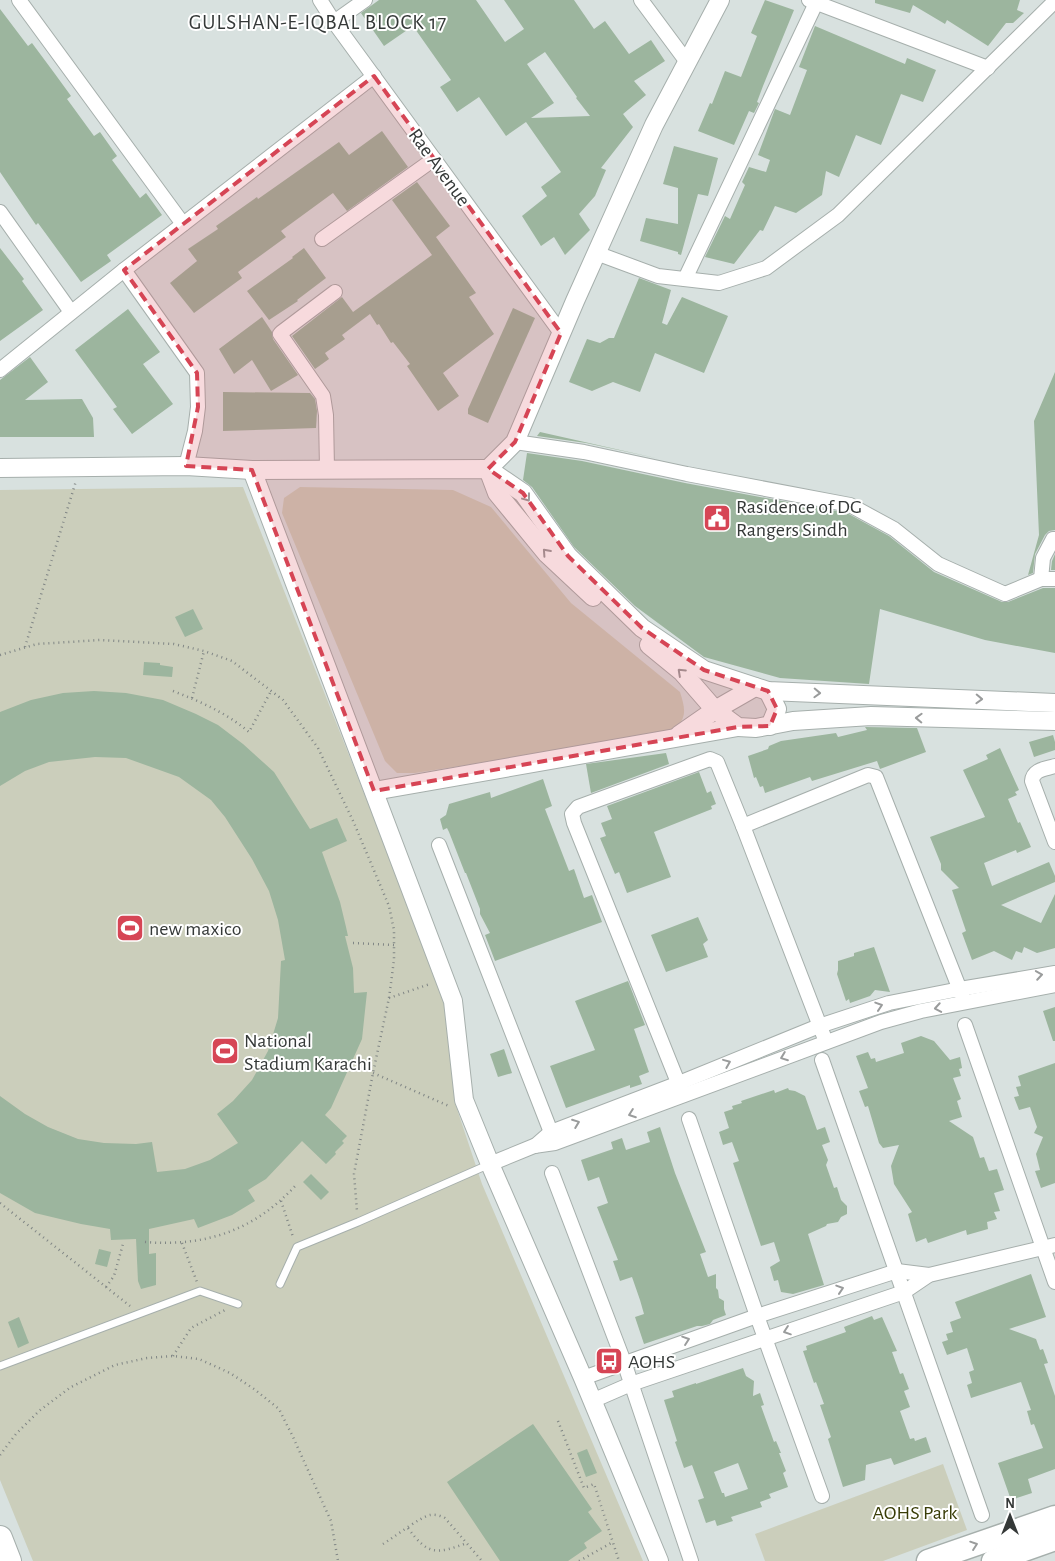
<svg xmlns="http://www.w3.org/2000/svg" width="1055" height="1561" viewBox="0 0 1055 1561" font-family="'Alegreya Sans',sans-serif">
<rect width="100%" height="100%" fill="#d8e1df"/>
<g fill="#cbcebb">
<polygon points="243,487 445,998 455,1103 482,1184 643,1561 33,1561 0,1480 0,490"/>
<path d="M300 487 453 490 491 507 571 603 680 692C686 711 687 718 672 733L415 773H397L385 761 282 513 284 498Z"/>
<polygon points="943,1464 967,1530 883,1561 765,1561 755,1534"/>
</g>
<g fill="#9cb59e" fill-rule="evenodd">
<path d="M379 0H476L505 42 524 29 504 0H574L594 29 605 21 629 54 651 40 665 61 634 81 646 95 623 114 633 127 601 168 606 170 595 196 579 214 590 230 565 255 554 237 541 246 522 216 547 196 541 187 561 172 526 122 506 136 479 97 457 112 440 87 451 80 413 26 384 46 361 13ZM545 52 577 97 576 98 590 116 531 118 554 103 527 64Z"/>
<polygon points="765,0 794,10 763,86 757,102 759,103 754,113 749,111 734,145 698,131 710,103 712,104 725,71 741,77 757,36 751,33"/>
<polygon points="875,0 1020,0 1017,10 1024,13 1013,23 1006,23 988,46 947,20 945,24 913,5 910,13 875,3"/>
<polygon points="0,9 28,46 32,43 55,74 71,96 67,99 94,136 100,132 117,156 112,160 140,198 146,193 162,215 107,255 111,261 81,282 38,223 36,225 0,172"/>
<polygon points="815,26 905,64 907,58 936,70 923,102 901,94 881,145 856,135 839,177 826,171 822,195 796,213 775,206 763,231 760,230 734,264 705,257 725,216 730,219 745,185 742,182 749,167 766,172 770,160 758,155 775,109 790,115 807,70 799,67"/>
<polygon points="382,131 408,167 347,211 333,193 281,231 286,237 238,272 242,278 194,313 170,283 197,261 188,249 218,229 216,226 257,197 258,199 339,142 349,155"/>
<polygon points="674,146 718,158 708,196 698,194 681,255 678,254 678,252 640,241 646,218 678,224 678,188 663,184"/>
<polygon points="417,182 450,226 436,237 476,293 469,297 494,334 443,373 459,396 438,411 407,366 410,364 393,342 391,343 379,324 377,325 370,314 342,335 345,339 325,353 329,359 315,369 292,336 342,297 353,312 432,255 392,200"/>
<polygon points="0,248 24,279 22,281 43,310 0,341"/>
<polygon points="304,248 326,278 297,300 298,301 269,320 247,291 293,258 292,257"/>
<polygon points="639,278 671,290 662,323 667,325 682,297 728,316 704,373 655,353 640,392 613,382 592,391 569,382 587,339 600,343 609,338 614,338"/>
<polygon points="513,308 535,318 488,423 468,414 468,409"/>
<polygon points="128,309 160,352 143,364 173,404 132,434 113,409 117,407 75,350"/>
<polygon points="262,317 272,332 273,339 298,375 271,391 252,360 234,374 219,349"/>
<polygon points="30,357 48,382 25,400 82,399 93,418 94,437 0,437 0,380"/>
<polygon points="1055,372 1055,530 1049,531 1045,535 1035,554 1033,573 1028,575 1039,535 1034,421"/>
<polygon points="223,392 310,393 315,399 317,411 316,428 223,431"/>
<polygon points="540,432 660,459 586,443 537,436"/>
<polygon points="527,453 582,461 685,483 847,513 889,536 934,572 1002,602 1008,602 1043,588 1055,588 1055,653 985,640 880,609 869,684 780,678 704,657 635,606 574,547 532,487 523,480"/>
<polygon points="1055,554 1055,570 1051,570 1052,561"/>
<polygon points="193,609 203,629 185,637 175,617"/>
<polygon points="144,662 160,663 160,665 173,667 172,677 143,675"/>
<polygon points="94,691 126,693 163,700 196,714 218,725 243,744 274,772 310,829 337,818 347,841 322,852 340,902 346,927 348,936 345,936 353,968 354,993 367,992 362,1039 331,1108 325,1115 347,1136 342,1141 344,1143 335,1152 336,1154 326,1164 302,1141 266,1179 248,1190 255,1201 232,1215 198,1228 194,1219 149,1229 149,1254 156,1253 156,1285 141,1289 138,1281 136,1239 111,1240 110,1229 81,1224 35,1213 0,1193 0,1096 25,1114 48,1127 78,1139 104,1143 136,1144 152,1142 157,1172 185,1169 210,1160 238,1143 217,1114 233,1101 252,1080 268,1051 278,1018 281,961 285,960 278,920 269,891 252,859 225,817 211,800 179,777 126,758 95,757 49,762 25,771 0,786 0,712 31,700 63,693"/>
<polygon points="865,727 917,728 926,752 880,769 877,761 812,781 810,777 765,793 763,786 760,787 756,777 754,778 748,756 768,749 769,746 781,741 836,733 838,737 867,730"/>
<polygon points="1053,735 1055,742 1055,750 1034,757 1029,742"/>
<polygon points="1000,748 1019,790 1015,792 1017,795 1008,799 1018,823 1020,822 1031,847 1017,853 1016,850 984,863 992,886 1049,862 1055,876 1055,882 1001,905 1041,923 1055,894 1055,948 1037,953 1024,947 1022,953 1016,951 1012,960 994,951 972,960 962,933 966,931 952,890 959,888 941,870 941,864 930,837 985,817 963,770 988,759 986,755"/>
<polygon points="666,753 669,764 591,793 586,764"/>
<polygon points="699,772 707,793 711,791 716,804 711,806 712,809 654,832 671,877 627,893 619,872 615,874 600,838 606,836 601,823 612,819 607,806"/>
<polygon points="543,779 552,806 545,809 569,871 574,869 584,898 592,895 602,922 495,961 485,935 490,933 480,914 480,909 466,873 465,873 449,832 447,828 443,830 440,819 446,815 449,804 490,792 491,798"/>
<polygon points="698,917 708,940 703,944 708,957 666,972 651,935"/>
<polygon points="874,947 890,992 875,990 870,996 850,1003 849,999 846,1001 837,974 838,970 838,961 854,956 854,953"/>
<polygon points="628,981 645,1025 634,1029 649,1072 639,1076 642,1084 630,1088 630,1085 566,1108 550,1066 595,1050 575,1001"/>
<polygon points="1055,1007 1055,1041 1053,1041 1043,1011"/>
<polygon points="921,1036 934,1041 950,1060 960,1057 962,1068 959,1069 961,1076 953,1078 961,1099 957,1101 962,1117 949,1121 973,1137 980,1158 984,1157 989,1171 997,1169 1004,1190 994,1193 1000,1211 994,1212 997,1219 987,1222 988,1229 967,1235 966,1230 928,1243 926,1238 916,1242 908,1214 912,1212 894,1184 891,1166 899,1145 883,1148 879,1143 868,1106 865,1107 859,1091 868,1088 856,1056 868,1052 871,1059 875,1058 876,1062 904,1053 901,1043"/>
<polygon points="504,1049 512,1073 498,1077 490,1054"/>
<polygon points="1055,1063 1055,1183 1041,1188 1035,1171 1040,1170 1036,1154 1043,1137 1034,1133 1037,1127 1030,1107 1019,1110 1014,1097 1019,1096 1016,1087 1021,1086 1018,1076"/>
<polygon points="788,1088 789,1090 795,1091 805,1096 817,1130 825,1127 830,1142 822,1145 828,1160 826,1165 834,1188 837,1187 841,1200 847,1206 847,1214 841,1217 838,1222 827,1224 826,1226 808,1234 824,1285 793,1294 781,1292 778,1280 774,1281 770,1267 780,1261 774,1242 761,1246 733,1163 739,1161 732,1142 723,1145 719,1132 729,1128 724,1112 733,1109 732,1106 742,1103 741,1101 774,1090 775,1093"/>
<polygon points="660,1127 675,1173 706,1252 700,1254 708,1277 716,1274 716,1288 718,1290 719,1298 724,1301 724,1309 726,1315 713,1320 710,1324 702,1326 697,1326 644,1344 635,1317 644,1314 640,1300 632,1277 620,1281 613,1261 618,1260 597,1207 608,1203 599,1177 588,1181 581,1160 613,1149 611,1142 622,1138 626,1150 650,1142 647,1132"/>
<polygon points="311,1174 329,1192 321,1200 303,1182"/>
<polygon points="99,1249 111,1252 107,1267 95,1264"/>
<polygon points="1031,1274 1046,1317 1009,1329 1036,1339 1040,1350 1043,1349 1048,1363 1044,1364 1055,1396 1055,1469 1028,1479 1032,1493 1011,1500 998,1463 1043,1448 1034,1424 1031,1425 1027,1411 1031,1410 1021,1382 971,1398 967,1385 972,1383 969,1372 974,1370 967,1348 947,1355 942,1342 948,1340 946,1334 953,1332 950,1322 961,1318 955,1302"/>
<polygon points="872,1316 874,1320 882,1317 897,1351 892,1352 900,1374 903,1373 909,1389 904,1391 910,1407 900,1411 910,1439 914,1438 915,1441 926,1437 931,1452 894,1465 891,1458 866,1465 865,1480 843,1487 828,1439 831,1437 820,1405 824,1404 816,1382 814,1383 803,1351 807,1350 806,1346 846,1332 844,1327"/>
<polygon points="19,1317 29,1343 18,1348 8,1322"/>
<path d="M743 1368 746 1376 754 1381 753 1396 760 1393 764 1405 761 1406 774 1442 776 1441 781 1453H779L786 1471 783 1473 788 1487 769 1494 771 1498 760 1502 762 1507 731 1517 733 1521 717 1526 715 1520 706 1523 698 1500 704 1498 692 1465 684 1468 675 1442 677 1441 664 1400 674 1397 672 1391 696 1383V1384ZM738 1463 748 1489 725 1497 724 1493H722L714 1472Z"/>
<polygon points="533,1424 592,1509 588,1512 602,1531 584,1543 587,1548 568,1561 500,1561 447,1482"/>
<polygon points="587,1449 597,1473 586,1477 577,1453"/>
</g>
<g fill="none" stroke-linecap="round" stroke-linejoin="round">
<g stroke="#a6afac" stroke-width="9">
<g id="service">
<polyline points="280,1284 297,1247 358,1222 490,1164"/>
<polyline points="0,1366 200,1291 238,1304"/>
</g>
</g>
<g stroke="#a6afac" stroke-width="16">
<g id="minor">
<polyline points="19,0 183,224"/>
<polyline points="320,0 334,22 561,333"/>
<polyline points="641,0 687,62"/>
<polyline points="809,0 988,68"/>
<polyline points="334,22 365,0"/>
<polyline points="0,212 71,312"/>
<polyline points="322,239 434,159"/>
<polyline points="596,253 658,276 719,283 766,268 838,215 1055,1"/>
<polyline points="124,270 197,373 198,407 195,431 186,466"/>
<polyline points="685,279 816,3"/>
<polyline points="0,370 124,270 374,76"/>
<polyline points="515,442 584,452 687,474 850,505 894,529 938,564 1005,594 1041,579 1055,579"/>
<polyline points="327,469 326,415 323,396 280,334 282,332 335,292"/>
<polyline points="1041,579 1043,558 1053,539 1055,539"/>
<path d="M1055 766C1046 769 1033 769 1032 781L1055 842"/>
<polyline points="743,826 868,775 876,777 962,995"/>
<polyline points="439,845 554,1140"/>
<polyline points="965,1025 1055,1282"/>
<polyline points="822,1060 982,1515"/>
<polyline points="683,1095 574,823 572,814 578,807 710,759 717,762 743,826 826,1042"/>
<polyline points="689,1119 757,1316 822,1496"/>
<polyline points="535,1146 551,1132 679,1083 819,1026 889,1003 960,989 1055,973"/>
<polyline points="490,1164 534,1146 555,1143 881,1022 921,1011 1055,985"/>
<polyline points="552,1173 624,1362 691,1561"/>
<polyline points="583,1378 757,1316 897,1271 929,1275"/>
<polyline points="592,1401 631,1384 904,1292 929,1275 1055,1245"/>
</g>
</g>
<g stroke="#a6afac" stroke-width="20">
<g id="tertiary">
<polyline points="0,468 186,466 252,470 488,469 523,493 568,556 642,628 704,670 768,691 1055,703"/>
<polyline points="488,469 497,493 547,554 593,597"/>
<polyline points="488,469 515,442 575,301 654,125 720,0"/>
<polyline points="252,470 453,1001 464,1100 490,1164 583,1378 659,1561"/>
<polyline points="649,645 682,672 715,710 738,727 756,728 793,721 871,716 1055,721"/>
<polyline points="768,691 777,709 770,726"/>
<polyline points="679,735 715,710 755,687"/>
<polyline points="374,791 738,727"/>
</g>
</g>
<g stroke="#a6afac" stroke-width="25">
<g id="primary">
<polyline points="928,1561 1055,1517"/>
<polyline points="993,1561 1055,1539"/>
</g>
</g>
<g stroke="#a6afac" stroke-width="26">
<polyline id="trunk" points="0,1538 9,1561"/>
</g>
<g stroke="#808685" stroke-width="2.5" stroke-dasharray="1 4" stroke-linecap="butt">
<polyline points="25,647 76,481"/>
<polyline points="0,655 37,644 100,640 174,644 204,651 232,661 283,700 318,748 354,823 389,906 394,930 394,960 389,998 373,1073 354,1174 357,1211"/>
<path d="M173 691C201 702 225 712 249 732L271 691"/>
<polyline points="192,698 204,651"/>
<polyline points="353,943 394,945"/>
<polyline points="389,998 430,984"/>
<polyline points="373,1073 449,1106"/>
<polyline points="281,1201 293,1237"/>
<polyline points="0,1203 130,1306"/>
<path d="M145 1242C206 1247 255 1230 296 1185"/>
<polyline points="182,1243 197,1282"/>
<polyline points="106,1287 114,1276 123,1244"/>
<polyline points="173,1356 191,1328 225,1310"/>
<polyline points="558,1421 584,1488 594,1484 619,1561"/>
<polyline points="0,1455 16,1434 39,1411 71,1387 115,1365 147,1358 173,1356 199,1359 230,1373 254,1389 279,1409 293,1437 331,1521 338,1561"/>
<path d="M408 1528C428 1556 437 1554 467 1543"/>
<path d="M383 1544C393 1538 420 1517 430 1515 436 1514 441 1516 445 1518L482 1561"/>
<polyline points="579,1561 613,1542"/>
</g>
<use href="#service" stroke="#fff" stroke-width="7"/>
<use href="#minor" stroke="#fff" stroke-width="14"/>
<use href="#tertiary" stroke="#fff" stroke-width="18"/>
<use href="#primary" stroke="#fff" stroke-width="22"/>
<use href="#trunk" stroke="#fff" stroke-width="24"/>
</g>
<defs><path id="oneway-chevron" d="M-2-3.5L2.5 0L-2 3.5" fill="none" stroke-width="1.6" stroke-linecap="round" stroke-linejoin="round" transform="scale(1.25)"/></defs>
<g stroke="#9a9c9c">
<use href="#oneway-chevron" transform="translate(527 498) rotate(53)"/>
<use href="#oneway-chevron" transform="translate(546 552) rotate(-132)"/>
<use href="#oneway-chevron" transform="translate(681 672) rotate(-137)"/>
<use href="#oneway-chevron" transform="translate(817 693) rotate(2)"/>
<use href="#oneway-chevron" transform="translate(979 699) rotate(2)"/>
<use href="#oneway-chevron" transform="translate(919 718) rotate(-178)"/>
<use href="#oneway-chevron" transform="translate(1039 975) rotate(-9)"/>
<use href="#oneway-chevron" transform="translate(879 1006) rotate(-18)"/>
<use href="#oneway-chevron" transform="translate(938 1008) rotate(170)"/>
<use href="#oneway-chevron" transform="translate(784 1057) rotate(159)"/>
<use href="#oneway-chevron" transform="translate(727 1063) rotate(-22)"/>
<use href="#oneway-chevron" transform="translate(632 1114) rotate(160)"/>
<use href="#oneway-chevron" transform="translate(576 1123) rotate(-21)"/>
<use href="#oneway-chevron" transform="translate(840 1289) rotate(-18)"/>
<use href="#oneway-chevron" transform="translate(787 1331) rotate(161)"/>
<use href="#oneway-chevron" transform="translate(686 1340) rotate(-19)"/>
<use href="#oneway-chevron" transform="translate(974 1545) rotate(-19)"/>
</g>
<path fill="#d64555" fill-opacity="0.2" stroke="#d64555" stroke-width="4" stroke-dasharray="10 6" stroke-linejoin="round" d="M374 76 561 333 515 442 488 469 523 493 568 556 642 628 704 670 768 691 777 709 770 726 738 727 374 791 252 470 186 466 198 407 197 373 124 270Z"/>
<defs>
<g id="civic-square" transform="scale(1.4375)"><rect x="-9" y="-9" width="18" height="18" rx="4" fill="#d64555" stroke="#fff"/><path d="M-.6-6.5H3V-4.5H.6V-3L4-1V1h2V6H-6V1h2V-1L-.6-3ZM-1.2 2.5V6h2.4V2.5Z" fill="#fff"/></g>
<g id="stadium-square" transform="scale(1.4375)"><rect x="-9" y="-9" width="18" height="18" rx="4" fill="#d64555" stroke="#fff"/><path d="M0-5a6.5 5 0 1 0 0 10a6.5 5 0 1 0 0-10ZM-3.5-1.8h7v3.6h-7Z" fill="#fff"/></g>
<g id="bus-square" transform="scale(1.4375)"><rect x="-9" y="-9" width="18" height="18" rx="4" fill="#d64555" stroke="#fff"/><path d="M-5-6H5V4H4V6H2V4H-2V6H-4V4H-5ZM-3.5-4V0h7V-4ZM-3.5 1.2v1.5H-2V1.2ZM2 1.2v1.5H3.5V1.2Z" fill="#fff"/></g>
</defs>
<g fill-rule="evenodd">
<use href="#civic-square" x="717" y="518"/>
<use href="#stadium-square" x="130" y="928"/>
<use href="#stadium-square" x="225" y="1051"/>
<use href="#bus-square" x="609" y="1361"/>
</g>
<g text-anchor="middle" stroke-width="4" stroke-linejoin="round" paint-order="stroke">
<g font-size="20" fill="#353938" stroke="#fff">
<text transform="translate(440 167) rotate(54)" y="7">Rae Avenue</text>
</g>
<g font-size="20" fill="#353938" stroke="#fff" text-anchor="start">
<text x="736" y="513">Rasidence of DG<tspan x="736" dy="23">Rangers Sindh</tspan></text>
<text x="149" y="935">new maxico</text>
<text x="244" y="1047">National<tspan x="244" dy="23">Stadium Karachi</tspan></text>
<text x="628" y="1368">AOHS</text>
</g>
<g font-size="20" fill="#393d07" stroke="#fff">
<text x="915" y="1519">AOHS Park</text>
</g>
<g font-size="21" letter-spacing="1" fill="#353938" stroke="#fff">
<text x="318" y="29">GULSHAN-E-IQBAL BLOCK 17</text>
</g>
</g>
<g transform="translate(1010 1516)" stroke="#ffffff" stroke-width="4" paint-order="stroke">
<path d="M0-4L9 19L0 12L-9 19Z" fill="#353938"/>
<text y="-8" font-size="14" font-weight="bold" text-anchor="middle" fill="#353938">N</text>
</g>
</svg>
